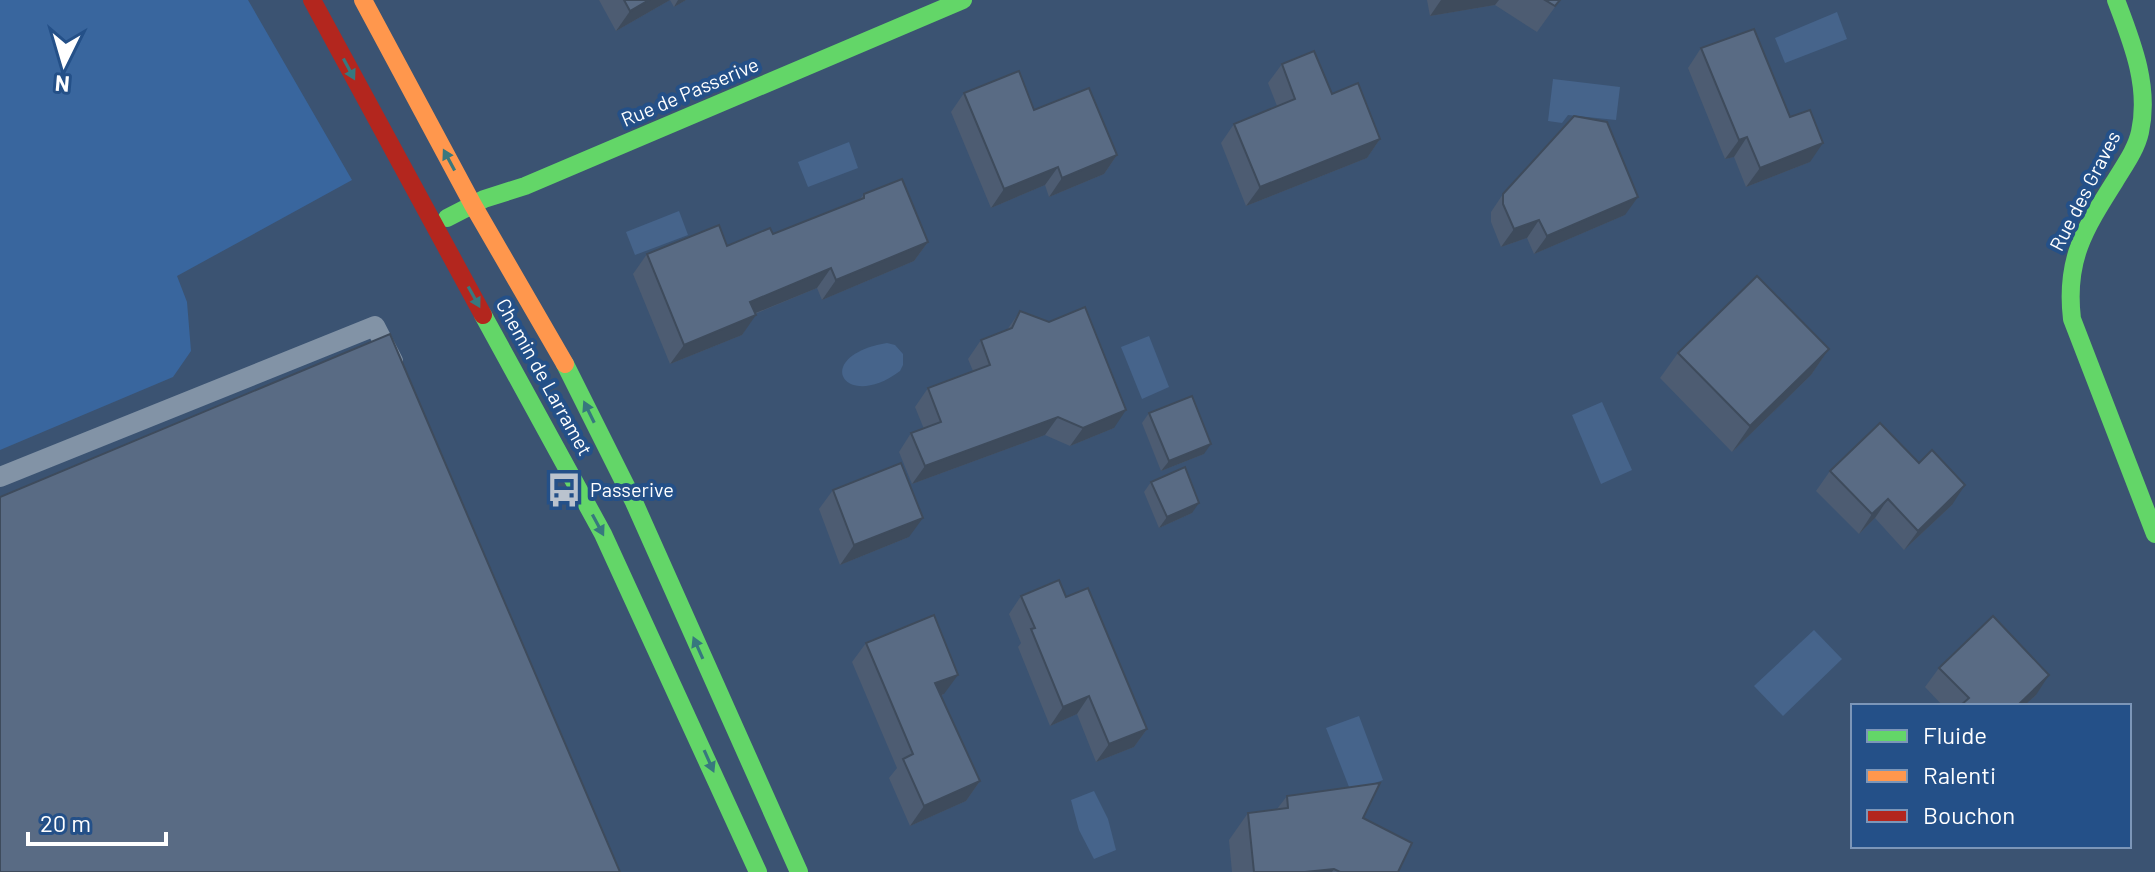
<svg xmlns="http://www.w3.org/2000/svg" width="2155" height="872" viewBox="0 0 2155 872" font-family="Barlow,sans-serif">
<rect width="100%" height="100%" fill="#3b5372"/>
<polygon fill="#39669e" points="0,0 248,0 352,180 177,276 187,302 191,351 173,377 0,450"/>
<g fill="#46648b">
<polygon points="1837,12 1847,39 1785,63 1775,38"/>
<polygon points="1553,79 1620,87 1616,120 1568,115 1562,123 1548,121"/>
<polygon points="849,142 858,168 808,187 798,162"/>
<polygon points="679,211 688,235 635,255 626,232"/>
<polygon points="1149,336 1169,387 1142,399 1121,347"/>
<path d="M887 343 895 345 903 354V365L900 371C844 413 810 356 887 343Z"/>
<polygon points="1602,402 1632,470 1601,484 1572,415"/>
<polygon points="1814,630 1842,659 1783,716 1754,686"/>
<polygon points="1359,716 1383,780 1351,792 1326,728"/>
<polygon points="1094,791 1108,819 1116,850 1094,859 1079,830 1071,800"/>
</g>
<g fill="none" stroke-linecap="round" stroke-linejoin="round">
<polyline stroke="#8293a6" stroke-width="20" points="0,477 375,326 393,361"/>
<g stroke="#63d668" stroke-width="18">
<path d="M2116 0C2132 42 2150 86 2140 132 2136 150 2124 166 2115 181 2084 230 2065 260 2072 319L2155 534"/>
<polyline points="447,218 484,199 525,186 963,0"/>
<polyline points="483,315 603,534 758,872"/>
<polyline points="565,364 634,502 799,872"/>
</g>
<polyline stroke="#ff974d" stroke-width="18" points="363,0 473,205 565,364"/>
<polyline stroke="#b3261e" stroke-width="18" points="312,0 483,315"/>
</g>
<g fill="#4d5c72">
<polygon points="599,0 686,0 674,7 670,0 616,31"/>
<polygon points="1427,0 1560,0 1537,32 1495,5 1430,16"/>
<polygon points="1701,48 1790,117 1810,162 1746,187 1734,157 1725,159 1688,68"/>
<polygon points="1282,64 1332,94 1380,139 1367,158 1246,206 1221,143 1234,124 1277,106 1268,83"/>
<polygon points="964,93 1034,110 1117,155 1104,174 1049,197 1045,185 991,208 951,112"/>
<polygon points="864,194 928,242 914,261 822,300 817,288 755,314 742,335 670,364 633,274 647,254 727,246 773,234 859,200"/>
<polygon points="1503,194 1625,215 1534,254 1527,238 1501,247 1491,222 1491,212"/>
<polygon points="1020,311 1114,428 1070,446 1045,435 912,484 899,452 911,433 924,429 915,407 928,388 973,371 968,359 981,340 1007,330"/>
<polygon points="1829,349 1811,375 1732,452 1660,378 1678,353"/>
<polygon points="1149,413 1204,454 1161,471 1142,423"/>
<polygon points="1830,471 1952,505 1904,550 1875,518 1859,534 1816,491"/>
<polygon points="1151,482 1192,513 1159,528 1144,492"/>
<polygon points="833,490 909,537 840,565 819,509"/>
<polygon points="1021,596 1066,597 1147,729 1134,747 1096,762 1077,714 1050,726 1018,647 1021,643 1009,614"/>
<polygon points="866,643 944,694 941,696 980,781 966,801 910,826 889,778 897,768 852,662"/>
<polygon points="1939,668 2036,695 2024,706 1943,706 1925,687"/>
<polygon points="1287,796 1398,872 1232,872 1229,840 1248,813 1277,809"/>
</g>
<g fill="#3e4b5c">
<polygon points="649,0 670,0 616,31 630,11"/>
<polygon points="678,0 686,0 674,7"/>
<polygon points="1441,0 1499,0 1495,5 1430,16"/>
<polygon points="1747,137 1734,157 1725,159 1739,140"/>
<polygon points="1380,139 1367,158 1246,206 1260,187"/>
<polygon points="1823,143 1810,162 1746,187 1760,168"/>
<polygon points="1117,155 1104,174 1049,197 1062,178"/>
<polygon points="1058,167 1045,185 991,208 1004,189"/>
<polygon points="1638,197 1625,215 1534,254 1547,236"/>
<polygon points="1539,220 1527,238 1501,247 1514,229"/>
<polygon points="928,242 914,261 822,300 836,280"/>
<polygon points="831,268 817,288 736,321 750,302"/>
<polygon points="756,315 742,335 670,364 684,345"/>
<polygon points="1829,349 1811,375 1732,452 1750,426"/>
<polygon points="1126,410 1114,428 1070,446 1083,428"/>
<polygon points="1058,417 1045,435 912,484 925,466"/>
<polygon points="1211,444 1204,454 1161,471 1169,461"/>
<polygon points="1965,485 1952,505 1904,550 1918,531"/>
<polygon points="1888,499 1875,518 1859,534 1872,514"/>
<polygon points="1199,503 1192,513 1159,528 1167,517"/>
<polygon points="923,518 909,537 840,565 854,545"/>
<polygon points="958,675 944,694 922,703 935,683"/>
<polygon points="2049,675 2036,695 2024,706 2017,706"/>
<polygon points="1089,696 1077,714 1050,726 1063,707"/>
<polygon points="1147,729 1134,747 1096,762 1109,744"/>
<polygon points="980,781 966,801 910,826 924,806"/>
<polygon points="1334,869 1332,872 1305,872"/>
</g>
<g fill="#596b84" stroke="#3e4b5c" stroke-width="2">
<polygon points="624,0 649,0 630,11"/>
<polygon points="1545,0 1560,0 1555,6"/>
<polygon points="1754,29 1790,117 1810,110 1823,143 1760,168 1747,137 1739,140 1701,48"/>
<polygon points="1314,51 1332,94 1358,83 1380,139 1260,187 1234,124 1295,99 1282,64"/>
<polygon points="1019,71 1034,110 1089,88 1117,155 1062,178 1058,167 1004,189 964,93"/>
<polygon points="1574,116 1607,122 1638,197 1547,236 1539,220 1514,229 1503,204 1503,194"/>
<polygon points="902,179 928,242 836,280 831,268 750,302 756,315 684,345 647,254 719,225 727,246 770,228 773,234 864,198 864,194"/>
<polygon points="1757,276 1829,349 1750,426 1678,353"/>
<polygon points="1085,307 1126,410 1083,428 1058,417 925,466 911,433 941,422 928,388 990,365 981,340 1012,328 1020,311 1049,322"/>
<polygon points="390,334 620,872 0,872 0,497"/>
<polygon points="1192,396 1211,444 1169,461 1149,413"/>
<polygon points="1880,423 1919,463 1932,450 1965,485 1918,531 1888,499 1872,514 1830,471"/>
<polygon points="901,463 923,518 854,545 833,490"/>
<polygon points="1185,467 1199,503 1167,517 1151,482"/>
<polygon points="1059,580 1066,597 1088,588 1147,729 1109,744 1089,696 1063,707 1031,629 1035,628 1021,596"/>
<polygon points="934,615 958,675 935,683 980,781 924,806 903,759 913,754 866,643"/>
<polygon points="1993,616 2049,675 2017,706 1960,706 1969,698 1939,668"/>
<polygon points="1380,783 1363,818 1412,843 1398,872 1340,872 1334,869 1305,872 1254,872 1248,813 1288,808 1287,796"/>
</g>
<defs><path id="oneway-solid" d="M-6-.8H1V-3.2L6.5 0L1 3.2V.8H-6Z" transform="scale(2)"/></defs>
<g fill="#37787e">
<use href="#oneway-solid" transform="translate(349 69) rotate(62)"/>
<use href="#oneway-solid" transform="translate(449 160) rotate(-118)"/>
<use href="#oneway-solid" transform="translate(474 297) rotate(61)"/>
<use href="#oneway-solid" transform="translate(589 412) rotate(-116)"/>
<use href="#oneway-solid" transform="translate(598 525) rotate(62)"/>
<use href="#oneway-solid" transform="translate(698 648) rotate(-114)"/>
<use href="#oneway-solid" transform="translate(709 761) rotate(66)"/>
</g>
<defs>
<g id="bus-bare" transform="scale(2.76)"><path d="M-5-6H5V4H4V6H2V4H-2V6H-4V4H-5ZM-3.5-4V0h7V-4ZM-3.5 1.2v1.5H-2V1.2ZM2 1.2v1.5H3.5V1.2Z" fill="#bac3ce" stroke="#245088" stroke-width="2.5" paint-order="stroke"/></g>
</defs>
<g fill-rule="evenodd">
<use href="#bus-bare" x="564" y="490"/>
</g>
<g text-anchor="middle" stroke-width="8" stroke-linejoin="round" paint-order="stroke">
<g font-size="20" fill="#fff" stroke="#245088">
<text transform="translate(690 92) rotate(-23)" y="7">Rue de Passerive</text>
<text transform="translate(2085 191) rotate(-63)" y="7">Rue des Graves</text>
<text transform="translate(544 377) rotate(61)" y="7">Chemin de Larramet</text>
</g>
<g font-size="20" fill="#fff" stroke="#245088" text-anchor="start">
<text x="590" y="497">Passerive</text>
</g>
</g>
<rect x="1851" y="704" width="280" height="144" fill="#245088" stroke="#7c96b8" stroke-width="2"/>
<rect x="1867" y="730" width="40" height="12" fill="#63d668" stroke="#7c96b8" stroke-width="2"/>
<text x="1923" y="744" font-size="24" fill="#ffffff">Fluide</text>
<rect x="1867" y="770" width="40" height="12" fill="#ff974d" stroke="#7c96b8" stroke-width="2"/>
<text x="1923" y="784" font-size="24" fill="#ffffff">Ralenti</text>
<rect x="1867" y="810" width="40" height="12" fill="#b3261e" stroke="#7c96b8" stroke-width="2"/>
<text x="1923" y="824" font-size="24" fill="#ffffff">Bouchon</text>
<g transform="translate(64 64) rotate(185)" stroke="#245088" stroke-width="6" paint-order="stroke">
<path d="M0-6L14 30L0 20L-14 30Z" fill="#ffffff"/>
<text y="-12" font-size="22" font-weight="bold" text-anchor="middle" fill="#ffffff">N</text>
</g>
<path d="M28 832v12h138v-12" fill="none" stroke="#ffffff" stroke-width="4"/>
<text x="40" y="832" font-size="24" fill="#ffffff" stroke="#245088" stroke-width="6" paint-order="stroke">20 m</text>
</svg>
